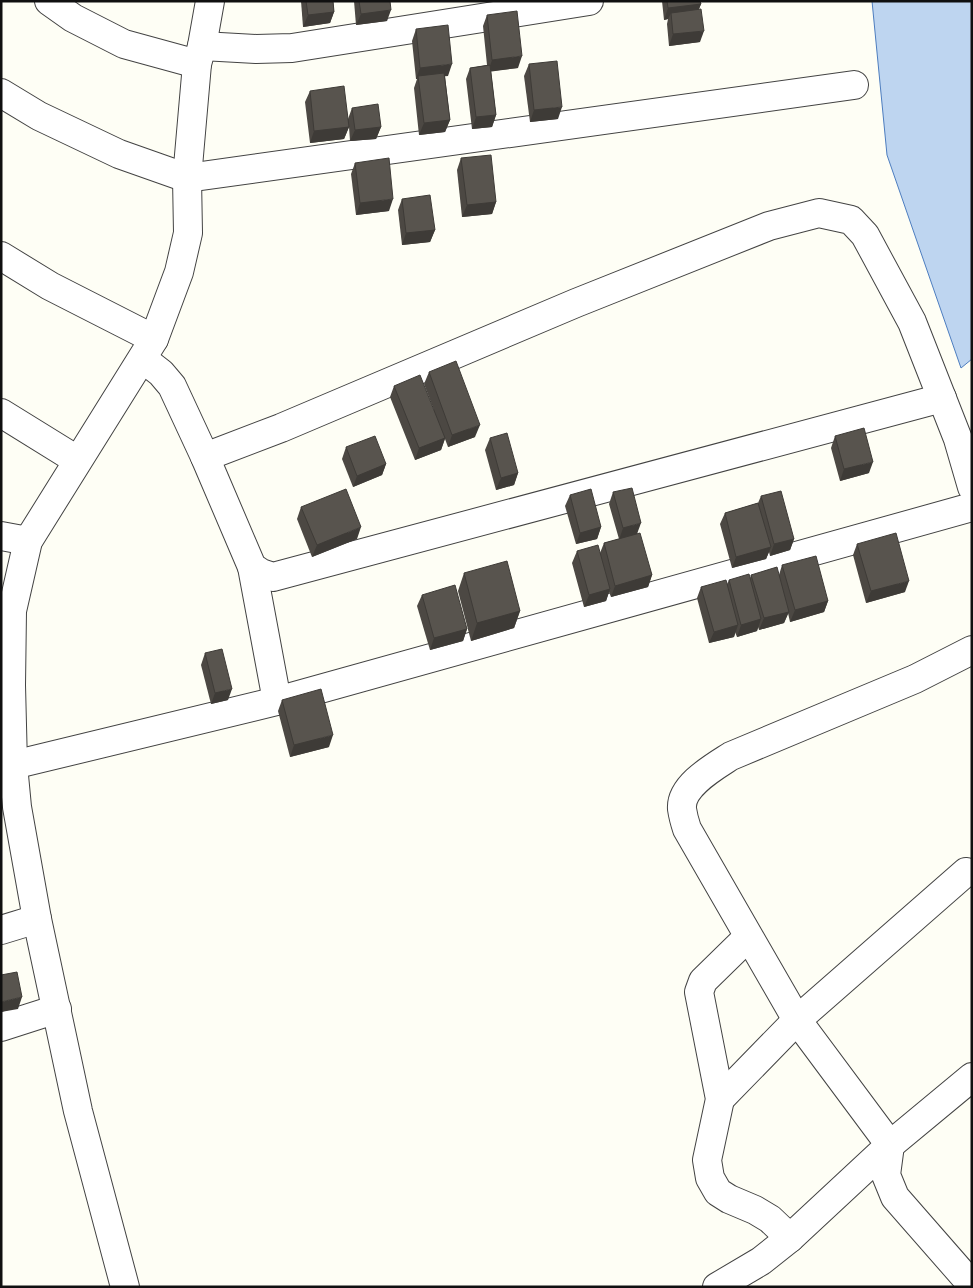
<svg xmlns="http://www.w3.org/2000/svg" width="973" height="1288" viewBox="0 0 973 1288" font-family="'Noto Serif',serif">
<rect width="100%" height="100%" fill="#fefef5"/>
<polygon fill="#bed5f0" stroke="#4d7dbf" points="872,1 972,1 972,359 961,368 887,155"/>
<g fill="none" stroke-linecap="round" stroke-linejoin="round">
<g stroke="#434343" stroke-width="30">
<g id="minor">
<polyline points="49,1 73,18 124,44 197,64"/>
<polyline points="202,46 256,49 292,48 589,1"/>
<polyline points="1,93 39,116 119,154 187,178 854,85"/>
<polyline points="1,256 50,286 154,339"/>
<polyline points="143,359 161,373 172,386 205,457 252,567 261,573 273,577 942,398"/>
<polyline points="1,413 77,460"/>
<polyline points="205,457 281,428 576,303 769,226 819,213 851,220 865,235 912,322 958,439 972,487"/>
<polyline points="1,536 28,541"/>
<polyline points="252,567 277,701"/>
<path d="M972 650 915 679 731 756C714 767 680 786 682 809 683 816 685 823 687 829L797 1020 890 1145 886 1175 895 1197 972 1285"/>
<polyline points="13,765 277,701 972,507"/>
<polyline points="1,930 37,919"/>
<polyline points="748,937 703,981 699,992 720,1099 707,1160 710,1178 718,1192 729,1199 755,1210 770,1219 790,1238"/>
<polyline points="1,1027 57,1009"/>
<polyline points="720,1099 797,1020 966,872"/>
<polyline points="125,1287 78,1111 37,919 17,807 13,765 11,685 12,611 28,541 154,339 179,272 188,233 187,178 197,64 202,46 210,1"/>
<polyline points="717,1287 761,1261 790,1238 890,1145 972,1077"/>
</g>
</g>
<use href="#minor" stroke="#fff" stroke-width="28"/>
</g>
<g fill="#4c4843">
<polygon points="301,1 333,1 334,12 330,23 303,27"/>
<polygon points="354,1 390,1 387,21 356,25"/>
<polygon points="662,1 700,1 701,4 699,9 700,42 669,46 667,24 668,19 664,20"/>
<polygon points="487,15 518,68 491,71 496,115 492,127 472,129 466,79 470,68 487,65 483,26"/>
<polygon points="416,29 448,76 445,76 450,120 445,132 419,135 414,88 417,79 416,79 412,41"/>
<polygon points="529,64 558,119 530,122 524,76"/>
<polygon points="310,91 348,119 352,108 381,127 376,139 350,141 349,127 344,139 310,143 305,102"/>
<polygon points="461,158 496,202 492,214 462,217 457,170"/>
<polygon points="355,163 389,211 356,215 351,174"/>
<polygon points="402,199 435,230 430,242 402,245 398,210"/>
<polygon points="429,372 475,437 448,447 445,439 441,450 415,460 390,397 394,386 434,410 424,384"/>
<polygon points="835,436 869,473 840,481 831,448"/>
<polygon points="490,438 518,473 514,485 496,490 485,450"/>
<polygon points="346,447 386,464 382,475 353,487 342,459"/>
<polygon points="613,492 637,533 652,575 648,587 611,597 609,592 606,601 584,607 572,563 577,551 600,553 604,543 619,539 609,504"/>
<polygon points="570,495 601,527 597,539 576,544 565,506"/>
<polygon points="761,496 794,539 790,550 770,556 769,552 766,559 732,568 720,524 725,513 758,503"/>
<polygon points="301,507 357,539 312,557 297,519"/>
<polygon points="857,544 905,592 866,603 853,555"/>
<polygon points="782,565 828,601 824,612 790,622 788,613 784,623 759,630 758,627 757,631 737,637 735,632 734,637 709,643 697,598 701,587 727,584 729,580 750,578 751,575 779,575"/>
<polygon points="464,573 520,611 514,628 471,641 458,591"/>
<polygon points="422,595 467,629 463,641 430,650 417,606"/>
<polygon points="205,653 228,700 211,704 201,665"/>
<polygon points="282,700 329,747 290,757 278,711"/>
</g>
<g fill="#3e3b37">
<polygon points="701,4 696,16 671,13 668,19 664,20 668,8"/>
<polygon points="391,10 387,21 356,25 361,14"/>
<polygon points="334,12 330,23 303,27 308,15"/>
<polygon points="704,31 700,42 669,46 673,34"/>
<polygon points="522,56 518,68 488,72 492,60"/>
<polygon points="452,64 448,76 419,79 418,76 417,79 416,79 420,68"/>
<polygon points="562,107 558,119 530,122 534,110"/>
<polygon points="496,115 492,127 472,129 476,117"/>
<polygon points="450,120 445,132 419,135 424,123"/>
<polygon points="349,127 344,139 310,143 314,131"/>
<polygon points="381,127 376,139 350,141 355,130"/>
<polygon points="393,199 389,211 356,215 360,203"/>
<polygon points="496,202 492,214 462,217 467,205"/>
<polygon points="435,230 430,242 402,245 406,233"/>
<polygon points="480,425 475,437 448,447 452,435"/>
<polygon points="445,438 441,450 415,460 419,448"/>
<polygon points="873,462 869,473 840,481 844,469"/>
<polygon points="386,464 382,475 353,487 357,476"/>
<polygon points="518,473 514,485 496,490 501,478"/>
<polygon points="641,523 637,534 619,540 623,528"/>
<polygon points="361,527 357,539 312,557 317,545"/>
<polygon points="601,527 597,539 576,544 580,533"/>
<polygon points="794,539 790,550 770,556 774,544"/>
<polygon points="771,547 766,559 732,568 736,557"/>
<polygon points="652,575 648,587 611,597 615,586"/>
<polygon points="909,581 905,592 866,603 871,591"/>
<polygon points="610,589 606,601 584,607 589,595"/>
<polygon points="828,601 824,612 790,622 795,610"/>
<polygon points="520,611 514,628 471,641 477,623"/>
<polygon points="789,612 784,623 759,630 764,618"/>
<polygon points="761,619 757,631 737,637 741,625"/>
<polygon points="738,625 734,637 709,643 714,632"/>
<polygon points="467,629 463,641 430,650 434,638"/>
<polygon points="232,689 228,700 211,704 215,693"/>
<polygon points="333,735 329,747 290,757 294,745"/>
<polygon points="22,997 18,1009 1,1012 1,1002"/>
</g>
<g fill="#58544e" stroke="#3e3b37">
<polygon points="306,1 333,1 334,12 308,15"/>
<polygon points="359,1 390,1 391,10 361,14"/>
<polygon points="667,1 700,1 701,4 668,8"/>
<polygon points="701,9 704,31 673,34 671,13"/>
<polygon points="517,11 522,56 492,60 487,15"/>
<polygon points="448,25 452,64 420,68 416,29"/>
<polygon points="557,61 562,107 534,110 529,64"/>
<polygon points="490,65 496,115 476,117 470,68"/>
<polygon points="444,73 450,120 424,123 418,76"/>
<polygon points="344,86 349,127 314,131 310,91"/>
<polygon points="378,104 381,127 355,130 352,108"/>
<polygon points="491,155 496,202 467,205 461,158"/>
<polygon points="389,158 393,199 360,203 355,163"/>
<polygon points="430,195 435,230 406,233 402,199"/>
<polygon points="456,361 480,425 452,435 429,372"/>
<polygon points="420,375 445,438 419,448 394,386"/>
<polygon points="864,428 873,462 844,469 835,436"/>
<polygon points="507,433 518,473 501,478 490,438"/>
<polygon points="375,436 386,464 357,476 346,447"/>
<polygon points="632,488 641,523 623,528 613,492"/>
<polygon points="346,489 361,527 317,545 301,507"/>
<polygon points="591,489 601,527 580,533 570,495"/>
<polygon points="781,491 794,539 774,544 761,496"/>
<polygon points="758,503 771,547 736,557 725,513"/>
<polygon points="640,533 652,575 615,586 604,543"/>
<polygon points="896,533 909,581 871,591 857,544"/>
<polygon points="598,545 610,589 589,595 577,551"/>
<polygon points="816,556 828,601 795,610 782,565"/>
<polygon points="507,561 520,611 477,623 464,573"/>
<polygon points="777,567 789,612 764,618 751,575"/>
<polygon points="749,574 761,619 741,625 729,580"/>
<polygon points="726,580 738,625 714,632 701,587"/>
<polygon points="455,585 467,629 434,638 422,595"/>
<polygon points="222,649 232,689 215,693 205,653"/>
<polygon points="321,689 333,735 294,745 282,700"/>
<polygon points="17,972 22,997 1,1002 1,975"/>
</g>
<rect width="973" height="1288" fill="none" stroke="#101010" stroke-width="5"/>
</svg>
